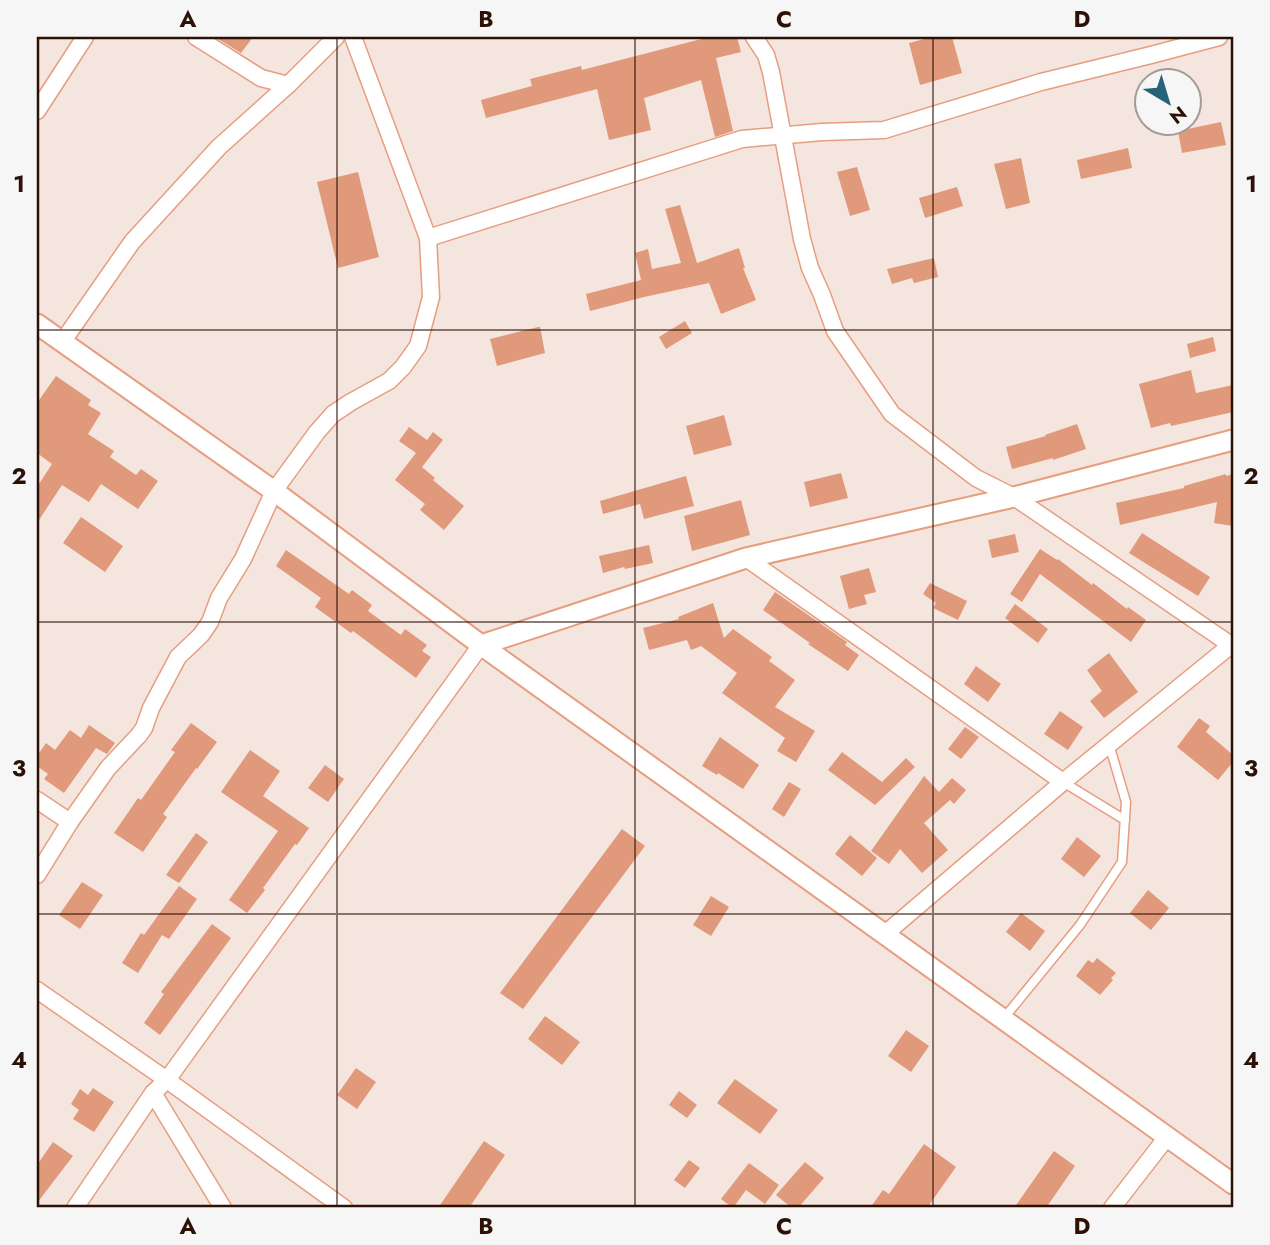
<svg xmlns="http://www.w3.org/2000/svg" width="1270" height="1245" viewBox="0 0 1270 1245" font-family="Jost,sans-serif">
<rect width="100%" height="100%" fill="#f5e5df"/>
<g fill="#e0997a">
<polygon points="215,37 253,37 241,53"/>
<polygon points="709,37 737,37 741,52 716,58 733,131 715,137 701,80 644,98 651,130 609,140 597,89 486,118 481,100 532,86 530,79 581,66 582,70"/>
<polygon points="932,37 952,37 962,73 920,85 909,43"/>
<polygon points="1221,122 1226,145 1182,153 1178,131"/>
<polygon points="1128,148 1132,168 1081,179 1077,160"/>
<polygon points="1021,158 1030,203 1006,209 994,164"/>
<polygon points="857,167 870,210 850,216 837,172"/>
<polygon points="358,172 379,257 338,268 317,182"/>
<polygon points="957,187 963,206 925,218 919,198"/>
<polygon points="680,205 697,263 739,248 745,268 743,268 756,300 721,314 709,283 644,297 590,311 586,294 641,280 635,253 648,249 652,269 681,263 665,209"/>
<polygon points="934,258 938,277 914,283 912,278 892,284 887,269"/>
<polygon points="685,321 692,333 666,349 659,337"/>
<polygon points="538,327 540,327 545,353 497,366 490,339"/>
<polygon points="1213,337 1216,351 1190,358 1187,344"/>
<polygon points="1191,370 1196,393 1233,385 1233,412 1171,426 1170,423 1151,428 1139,384"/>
<polygon points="56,376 91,400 88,405 101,413 88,434 114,451 110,457 136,475 141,469 158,481 138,509 101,484 89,502 62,485 37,523 37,487 52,464 37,453 37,403"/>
<polygon points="724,415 732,445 694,455 686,426"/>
<polygon points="1077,424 1086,449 1053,460 1053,458 1012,469 1006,447 1046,436 1045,435"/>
<polygon points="409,427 427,440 433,432 443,440 422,467 435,478 433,480 464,506 444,530 420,510 425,504 395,480 416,453 399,441"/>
<polygon points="841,473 848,498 810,507 804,482"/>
<polygon points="1226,474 1226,476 1233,474 1233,526 1214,523 1217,502 1120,525 1116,503 1184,488 1184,486"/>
<polygon points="686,476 694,506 644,519 640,504 603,514 600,501"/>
<polygon points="741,500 750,535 692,551 684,516"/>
<polygon points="81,517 123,546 105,572 63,543"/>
<polygon points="1142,533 1210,577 1198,596 1129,553"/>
<polygon points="1015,534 1019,552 992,558 988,540"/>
<polygon points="649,545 653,563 625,569 624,567 603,573 599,556"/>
<polygon points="1040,549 1057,560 1058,559 1092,585 1093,583 1127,609 1128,607 1146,620 1131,642 1040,574 1022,602 1010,594"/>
<polygon points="286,550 349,594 352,590 372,605 368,611 401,635 405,629 427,645 422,651 431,657 416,678 353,631 351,633 315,607 321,598 276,566"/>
<polygon points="869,568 876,592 864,595 867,604 849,609 840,576"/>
<polygon points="930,583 967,601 958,620 933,608 936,603 923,594"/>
<polygon points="775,592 847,642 845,645 859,655 848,671 808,644 810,643 763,610"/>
<polygon points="713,603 724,638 733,629 772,657 769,661 795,680 775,707 815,731 796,762 777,751 785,738 722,693 737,673 701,646 691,650 687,640 649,650 643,628 679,619 678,617"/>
<polygon points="1015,604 1048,629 1038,643 1005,618"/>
<polygon points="1109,653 1138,692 1104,718 1090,701 1102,691 1087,670"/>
<polygon points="976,666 1001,684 988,702 964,684"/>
<polygon points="1060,711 1083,727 1068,750 1044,734"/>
<polygon points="1199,718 1210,726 1206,732 1233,755 1233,762 1218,780 1177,747"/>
<polygon points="191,723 217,742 197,769 196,768 163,814 167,817 143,852 114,833 138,798 141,800 175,752 171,750"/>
<polygon points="89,725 115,743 107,754 96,748 64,793 44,779 48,774 37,766 37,756 46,743 55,750 70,730 81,738"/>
<polygon points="965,727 979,737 961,759 948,749"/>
<polygon points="720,737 759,765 743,789 718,773 717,775 702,766"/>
<polygon points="250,750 280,771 263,796 309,828 297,845 295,844 263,888 265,890 247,913 229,900 278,831 221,792"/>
<polygon points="842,752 882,782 906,758 915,767 875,805 828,770"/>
<polygon points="325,765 344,779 328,802 308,788"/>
<polygon points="924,776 939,792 952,778 966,790 954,804 950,800 924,823 948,850 922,873 900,849 889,864 871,851"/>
<polygon points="789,782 801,789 784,817 772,809"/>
<polygon points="622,829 645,846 523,1009 500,993"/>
<polygon points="196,833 208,842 179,883 166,875"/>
<polygon points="850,835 877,858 862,876 835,854"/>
<polygon points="1077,837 1101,856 1084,877 1061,859"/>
<polygon points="82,882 103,895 80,929 59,915"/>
<polygon points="179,886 197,899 169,939 162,935 138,973 122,963 141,933 144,935"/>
<polygon points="1148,890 1169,908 1151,930 1130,913"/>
<polygon points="711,896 729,907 711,936 693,925"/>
<polygon points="1021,913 1045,931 1030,951 1006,932"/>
<polygon points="212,924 231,938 160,1035 144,1023 164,994 161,992"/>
<polygon points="1097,958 1116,973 1111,978 1113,980 1100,995 1076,976 1088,960 1093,963"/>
<polygon points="545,1016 580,1042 562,1065 528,1039"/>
<polygon points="906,1030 929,1046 911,1072 888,1056"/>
<polygon points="356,1068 376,1082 357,1109 337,1095"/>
<polygon points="735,1079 778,1110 760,1134 717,1103"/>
<polygon points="93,1088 114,1102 94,1132 73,1119 79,1110 71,1104 80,1089 88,1095"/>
<polygon points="679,1091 697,1105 687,1118 669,1105"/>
<polygon points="484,1141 505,1155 469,1208 438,1208"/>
<polygon points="53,1142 73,1156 37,1203 37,1165"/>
<polygon points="924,1144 956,1167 927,1208 870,1208 883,1190 889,1194"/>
<polygon points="1054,1151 1075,1166 1046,1208 1014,1208"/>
<polygon points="689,1160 700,1168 685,1188 674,1180"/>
<polygon points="805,1162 824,1178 798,1208 792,1208 776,1195"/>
<polygon points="749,1163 779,1185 765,1204 746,1190 733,1208 721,1199"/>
</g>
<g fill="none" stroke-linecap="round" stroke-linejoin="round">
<g stroke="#e69e7f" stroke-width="11">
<g id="service">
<polyline points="1063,782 1125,820"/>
<polyline points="1004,1018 1080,925 1122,862 1126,802 1109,744"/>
</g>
</g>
<g stroke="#e69e7f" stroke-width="19">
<g id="minor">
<polyline points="196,37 261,78 288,85"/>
<polyline points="754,37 766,55 771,72 802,239 810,268 822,295 835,331 892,414 976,478 1014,497 1231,645 1233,644"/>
<polyline points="37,111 85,37"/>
<polyline points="428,238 742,139 822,132 884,130 1041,82 1151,55 1219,37"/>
<polyline points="63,341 132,242 219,147 288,85 336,37"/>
<polyline points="746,558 1063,782"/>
<polyline points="37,800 70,822"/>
<polyline points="37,875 70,822 108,768 139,735 144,728 151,708 178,657 201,635 210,622 219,598 243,559 274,491 317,432 333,414 351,402 389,381 403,367 418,346 431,297 428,238 353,37"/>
<polyline points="885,934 1063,782 1231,645 1233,647"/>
<polyline points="37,990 167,1080 344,1208"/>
<polyline points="153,1093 223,1208"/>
<polyline points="75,1208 153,1093 167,1080 481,645"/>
<polyline points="1112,1208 1167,1137"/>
</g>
</g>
<g stroke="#e69e7f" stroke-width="23">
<g id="tertiary">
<polyline points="37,324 274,491 481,645 746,558 1014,497 1233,440"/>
<polyline points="481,645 1233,1184"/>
</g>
</g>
<use href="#service" stroke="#fff" stroke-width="8"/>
<use href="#minor" stroke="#fff" stroke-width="16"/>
<use href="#tertiary" stroke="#fff" stroke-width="19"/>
</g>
<path fill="none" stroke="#2c1206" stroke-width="2" stroke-opacity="0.55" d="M337 37V1208M635 37V1208M933 37V1208M37 330H1233M37 622H1233M37 914H1233"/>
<rect width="1270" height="1245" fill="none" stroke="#f6f6f6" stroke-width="77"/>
<g transform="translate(1168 102) rotate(142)"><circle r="33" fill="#f6f6f6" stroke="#a59b96" stroke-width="2"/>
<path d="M0-5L12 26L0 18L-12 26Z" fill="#246378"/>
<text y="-10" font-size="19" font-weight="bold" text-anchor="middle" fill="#2c1206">N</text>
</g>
<rect x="38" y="38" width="1194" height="1168" fill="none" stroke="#2c1206" stroke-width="2.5"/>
<g font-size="23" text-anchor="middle" font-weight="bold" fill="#2c1206">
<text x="188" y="27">A</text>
<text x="486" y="27">B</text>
<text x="784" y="27">C</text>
<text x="1082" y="27">D</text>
<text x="19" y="192">1</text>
<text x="1251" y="192">1</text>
<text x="19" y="484">2</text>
<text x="1251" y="484">2</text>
<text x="19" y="776">3</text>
<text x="1251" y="776">3</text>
<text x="19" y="1068">4</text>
<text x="1251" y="1068">4</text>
<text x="188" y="1234">A</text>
<text x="486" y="1234">B</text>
<text x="784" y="1234">C</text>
<text x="1082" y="1234">D</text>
</g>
</svg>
